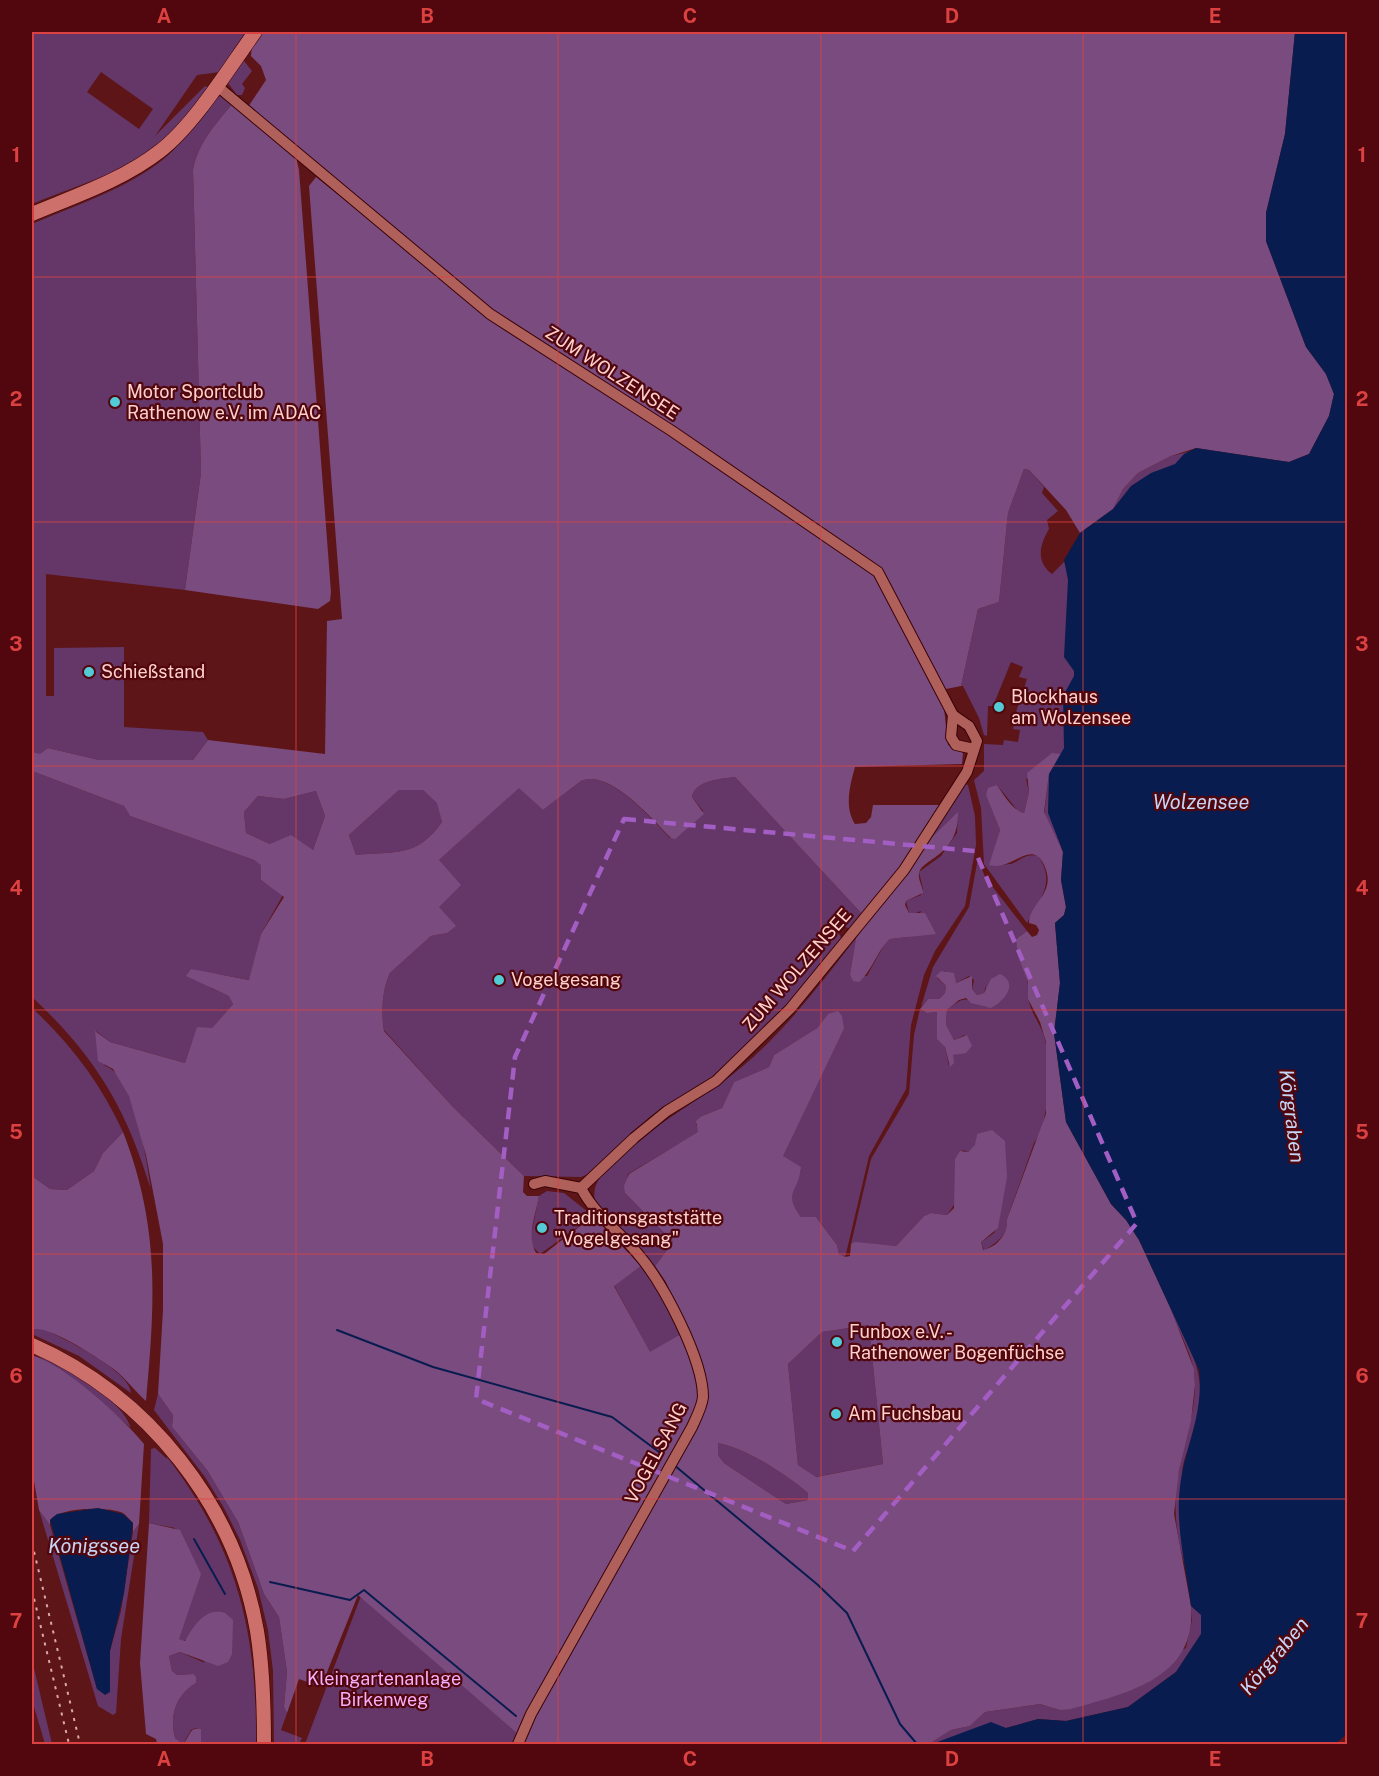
<svg xmlns="http://www.w3.org/2000/svg" width="1379" height="1776" viewBox="0 0 1379 1776" font-family="'Public Sans',sans-serif">
<rect width="100%" height="100%" fill="#5d1517"/>
<g fill="#653769" fill-rule="evenodd">
<path d="M32 32H249L220 72 197 75 155 136 205 86 208 87C192 107 177 129 157 146 124 172 70 188 32 204ZM101 72 153 109 139 129 87 92Z"/>
<polygon points="238,61 244,61 252,71 242,84 245,88 242,95 237,95 225,79"/>
<path d="M220 96 232 104C215 125 198 143 193 170L201 473 185 590 46 574V696H54V648L124 647V727L203 732 208 740 193 760H99L48 748 40 755 32 752V224C76 205 127 189 165 158 185 142 202 108 220 96Z"/>
<path d="M1188 452C1182 467 1165 469 1151 474L1145 498 1130 509 1123 518 1107 520 1092 534 1078 537 1113 509 1123 489 1138 473 1171 456Z"/>
<path d="M1024 469 1029 470 1044 487 1042 493 1058 511 1047 520 1049 529C1040 544 1035 561 1052 574L1064 562 1074 571 1078 639 1059 839 1063 852 1044 815 1049 774 1026 779 1029 792 1024 813 1018 811 997 785 986 794 1000 830 990 865C996 865 1004 865 1010 864 1021 861 1025 853 1038 856 1057 882 1039 901 1027 923L984 864 981 808 974 780 984 771V744L1003 745 1004 740 1018 742 1020 730 1013 729 1015 715 1027 679 1019 677 1023 667 1011 662 993 706H988L987 736 984 735 979 718 963 686H961L978 609 999 602 1008 513Z"/>
<path d="M32 771 124 806 130 816 254 860 261 864V880L283 895 261 934 250 980 217 974 211 988 230 996 233 1004 212 1028H197L185 1063 110 1042 96 1031 105 1066C135 1075 147 1161 151 1190 126 1107 95 1056 32 997Z"/>
<path d="M735 777 862 914 850 929 840 924 836 929 842 939 787 1007 741 1054 702 1085 651 1116 588 1174 581 1177 524 1176 453 1107 384 1030C381 1013 382 989 390 973L431 936 447 933 439 907V860L519 787 543 810 581 781C608 768 653 820 670 838L703 811 692 797C695 780 721 779 735 777Z"/>
<path d="M965 784 968 785 975 816 976 845 965 906 935 951 924 975 911 1025 906 1089 869 1156 845 1258 839 1254 837 1245 816 1217H801C785 1197 792 1192 801 1170L782 1157 844 1029 828 1014 817 1028 774 1055 769 1067 734 1082 722 1108 702 1116 696 1124 699 1132 628 1174 625 1193 673 1242 655 1266 598 1209C592 1197 593 1186 602 1175 641 1129 698 1104 743 1066 786 1030 822 982 856 938L850 974 867 976 885 943 890 939 909 937 921 911 913 914 909 913 906 901 921 895 923 889 919 872 941 856 957 833 958 813 932 837Z"/>
<path d="M400 789 423 790 438 803 442 822C417 858 395 851 356 855L349 835Z"/>
<polygon points="316,791 325,816 313,850 270,844 246,833 244,812 258,796 284,799"/>
<path d="M978 858 985 877 1027 931 1016 939C1018 954 1024 965 1027 979 1029 986 1027 994 1029 1002 1032 1015 1042 1026 1045 1040 1051 1065 1050 1123 1034 1143L1007 1219C1008 1236 997 1242 984 1251L981 1242 994 1233 999 1223 977 1134 976 1145 968 1152 963 1150 955 1159 956 1202 947 1215 931 1213 924 1216 896 1246 851 1244 871 1159 909 1094 914 1035 920 1009 927 1013 937 1012V1038L945 1047 949 1066 953 1055 966 1052 965 1035 954 1040 946 1026 947 1010C965 995 966 998 986 1007V986L984 993 977 995 972 989 974 980 969 976 956 983 951 974 944 971 937 978 946 986 945 993 939 999H928L921 1007 933 967 969 907Z"/>
<path d="M32 1008C71 1044 101 1084 123 1132L103 1153 94 1171 67 1190 50 1189 32 1176Z"/>
<polygon points="547,1191 564,1193 593,1216 540,1254 532,1246 531,1235 539,1196"/>
<polygon points="641,1266 657,1288 681,1334 650,1353 614,1285"/>
<path d="M1170 1307C1191 1350 1208 1374 1197 1424 1193 1441 1183 1456 1182 1473 1180 1505 1187 1537 1186 1569 1176 1535 1172 1506 1179 1470 1184 1442 1195 1414 1195 1385 1196 1358 1178 1332 1170 1307Z"/>
<polygon points="869,1325 883,1464 815,1477 798,1465 788,1364 822,1332"/>
<path d="M42 1328C62 1338 130 1370 131 1393L79 1356 32 1334 35 1329Z"/>
<path d="M32 1352C62 1365 121 1397 131 1428L80 1384Z"/>
<polygon points="158,1394 173,1415 172,1427 207,1470 238,1522 264,1594 279,1617 287,1672 284,1707 287,1713 281,1730 302,1738 299,1744 274,1744 273,1671 268,1630 258,1588 240,1540 224,1508 205,1477 154,1410"/>
<path d="M718 1443C746 1448 787 1475 808 1493V1500L786 1504 724 1463 718 1455Z"/>
<path d="M155 1448 167 1459V1457C237 1548 257 1631 256 1744H201V1729L196 1728 191 1730 183 1744 175 1738C169 1715 176 1695 196 1683L192 1674 177 1675 172 1671 169 1656 180 1652 205 1663 187 1639 183 1641 178 1638 175 1528 149 1523 151 1449Z"/>
<polygon points="39,1510 50,1525 97,1689 110,1673 110,1651 121,1611 133,1532 139,1524 121,1639 116,1713 113,1715 98,1706"/>
<polygon points="361,1596 515,1730 518,1734 514,1744 305,1744"/>
<polygon points="1191,1606 1201,1614 1201,1634 1176,1672 1128,1707 1066,1721 1038,1719 1006,1728 929,1744 951,1730 970,1726 985,1712 1040,1704 1060,1710 1186,1648 1192,1620"/>
<polygon points="32,1660 52,1744 45,1744 32,1700"/>
</g>
<g fill="#7a4b7e" fill-rule="evenodd">
<polygon points="260,32 1295,32 1285,134 1266,213 1266,241 1306,347 1326,374 1334,394 1329,416 1309,454 1289,462 1196,448 1171,456 1138,473 1123,489 1113,509 1080,533 1066,510 1029,470 1024,469 1008,513 999,602 978,609 961,686 946,689 941,686 879,569 492,312 248,107 266,80 261,66 251,56 252,43"/>
<path d="M232 104 296 157 299 170 331 592 330 601 318 609 185 590 201 473 193 170C198 143 215 125 232 104Z"/>
<path d="M316 177 491 317 675 436 875 573 944 708 948 745 963 753 962 764 855 767C850 785 844 807 855 824L866 823 871 817 873 805H939L901 866 862 914 735 777C721 779 695 780 692 797L704 814 675 839 671 838C653 820 609 768 581 781L543 810 519 788 439 860 461 885 439 907 456 926 447 933 431 936 390 973C382 989 381 1013 384 1031L453 1107 524 1176 523 1192 527 1196H539C536 1214 526 1236 536 1253L544 1254 593 1216 641 1266 614 1286 650 1352 681 1334C687 1348 702 1383 699 1398 696 1420 681 1440 669 1458L518 1734 358 1595 321 1687 299 1679 287 1713 284 1707 287 1672 279 1617 264 1594 238 1522 207 1470 172 1427 173 1415 158 1394 163 1310V1244L146 1155 129 1096 113 1069 98 1061 95 1031 110 1042 185 1063 197 1027 212 1028 233 1004 229 996 186 976 191 969 249 980 261 934 284 897 261 880V865L254 860 130 816 124 806 32 771V752L40 754 48 748 99 760H193L208 740 325 754 327 621 342 619 309 186ZM399 790H423L437 803 442 822C417 858 395 851 356 855L349 835ZM316 791 325 816 313 850 291 835 270 844 246 833 244 812 258 796 284 799Z"/>
<path d="M1052 753 1061 754 1049 774 1044 812 1063 852 1061 880 1066 907 1064 915 1055 923 1060 983 1054 1033 1066 1122 1111 1204 1126 1220 1139 1240 1170 1307 1194 1369 1195 1385 1191 1421 1179 1470 1174 1514 1191 1606C1197 1679 1126 1693 1071 1709L1060 1710 1040 1704 985 1712 970 1726 951 1730 929 1744H523L534 1716 703 1410 697 1353 666 1282 655 1266 673 1242 625 1193 624 1186 629 1174 698 1132 696 1121 702 1116 722 1108 734 1082 769 1067 774 1055 817 1028 828 1014 838 1011 842 1016 844 1029 783 1156 801 1167C799 1192 782 1192 801 1217H816L837 1245 839 1254 845 1257 850 1256 851 1244 855 1242 896 1246 924 1216 931 1213 947 1215 954 1208 955 1159 960 1151 968 1152 975 1145 977 1134 992 1130 1005 1141 1007 1177 998 1228 981 1242 983 1250C997 1247 1008 1234 1007 1219L1046 1114V1042L1040 1022 1028 999V982L1018 956 1016 939 1027 931 1032 937 1037 935 1039 930 1036 925 1029 923C1030 902 1056 894 1045 867 1044 864 1040 857 1037 856 1025 848 1008 871 989 865L1000 830 986 795 988 788 997 785C1004 795 1012 810 1024 813L1029 792 1027 773ZM869 1325 883 1464 816 1477 798 1465 788 1364 822 1332ZM718 1443C746 1448 787 1475 808 1493V1500L786 1504 724 1463 718 1455Z"/>
<path d="M958 812C959 857 921 858 919 874 918 880 923 887 923 893L906 901 905 905 909 913H925L936 934 890 939C879 947 873 970 859 982L853 981 850 974 856 938 932 837Z"/>
<path d="M941 971 954 973 956 983 972 976V989L977 995 984 993 991 979 1000 974C1019 983 1005 1001 991 1008L971 1003 966 998 959 1000 947 1010 946 1025 954 1040 967 1035 972 1046 966 1053 953 1055 954 1063 950 1067 945 1047 937 1039V1012L927 1013 920 1009 928 999H939L945 993 946 986 936 976Z"/>
<path d="M123 1132C160 1227 155 1302 146 1401 135 1391 126 1379 115 1370 100 1359 52 1327 35 1329L32 1334V1176L50 1189 67 1190 94 1171 103 1153Z"/>
<path d="M32 1355C66 1366 121 1416 144 1444L139 1524 133 1532V1523C130 1520 126 1515 123 1513 108 1506 60 1507 50 1520V1525L39 1510 32 1470Z"/>
<path d="M149 1523 180 1530 201 1574 179 1639 185 1641C194 1626 205 1607 225 1613L233 1620 232 1654 228 1662 218 1666 180 1652 169 1656 172 1671 177 1675 193 1674 196 1677V1683C176 1695 169 1715 175 1738L183 1744C190 1737 189 1726 201 1729V1744H157L156 1739 146 1734 140 1663Z"/>
</g>
<g fill="#081c4f">
<path d="M1295 32H1348L1347 1734 1335 1744H932L991 1722 1006 1728 1038 1719 1066 1721 1128 1707 1176 1672 1201 1634V1615L1191 1606C1186 1568 1175 1525 1180 1487 1185 1444 1204 1416 1199 1370L1139 1240 1126 1220 1111 1204 1066 1122 1054 1033 1060 983 1055 923 1064 915 1066 907 1061 880 1063 852 1048 813 1049 774 1064 748 1063 696 1074 676V671L1064 657 1068 580 1064 560 1080 533 1113 509 1131 486 1151 473 1175 464 1184 454 1196 448 1289 462 1309 454 1329 416 1334 394 1326 374 1306 347 1266 241V213L1285 134Z"/>
<polygon points="98,1508 123,1514 133,1523 124,1593 110,1651 110,1692 105,1695 97,1689 50,1520 57,1514"/>
</g>
<g fill="none" stroke-linecap="round" stroke-linejoin="round">
<g stroke="#081c4f" stroke-width="2">
<polyline points="337,1330 433,1367 612,1417 663,1455"/>
<polyline points="674,1465 818,1585 847,1613 900,1724 917,1744"/>
<polyline points="194,1539 225,1594"/>
<polyline points="270,1582 350,1600 364,1590 516,1716"/>
<polyline points="533,1743 535,1744"/>
</g>
<g stroke="#390306" stroke-width="12">
<g id="minor">
<polyline points="216,85 490,314 672,431 878,572 953,715 969,726 977,741 967,772 904,870 790,1009 716,1081 667,1111 634,1138 581,1188 545,1181 534,1184"/>
<polyline points="953,715 951,737 956,745 974,749"/>
<path d="M518 1744 531 1714 692 1427C696 1418 702 1407 703 1397 703 1359 663 1283 638 1254 619 1231 595 1215 581 1188"/>
</g>
</g>
<g stroke="#390306" stroke-width="15">
<g id="major">
<path d="M32 214C75 196 123 180 160 151 194 125 229 68 255 32"/>
<path d="M32 1345C148 1396 235 1505 257 1631 263 1668 264 1706 264 1744"/>
</g>
</g>
<use href="#minor" stroke="#b0605b" stroke-width="10"/>
<use href="#major" stroke="#cd706b" stroke-width="14"/>
<g stroke="#dca8a6" stroke-width="2" stroke-dasharray="3 6" stroke-linecap="butt">
<polyline points="32,1543 80,1744"/>
<polyline points="32,1590 69,1744"/>
</g>
</g>
<path fill="none" stroke="#a35ec3" stroke-width="4.5" stroke-dasharray="12 8" stroke-linejoin="round" d="M624 819 975 851 1137 1223 853 1551 476 1399 515 1057Z"/>
<path fill="none" stroke="#dc4141" stroke-width="1.5" stroke-opacity="0.55" d="M296 32V1744M558 32V1744M821 32V1744M1083 32V1744M32 277H1348M32 522H1348M32 766H1348M32 1010H1348M32 1254H1348M32 1499H1348"/>
<g fill="#52cbd7" stroke="#51070d" stroke-width="2">
<circle cx="115" cy="402" r="6"/>
<circle cx="89" cy="672" r="6"/>
<circle cx="999" cy="707" r="6"/>
<circle cx="499" cy="980" r="6"/>
<circle cx="542" cy="1228" r="6"/>
<circle cx="837" cy="1342" r="6"/>
<circle cx="836" cy="1414" r="6"/>
</g>
<g text-anchor="middle" stroke-width="4.5" stroke-linejoin="round" paint-order="stroke">
<g font-size="18" fill="#ffd1cd" stroke="#51070d">
<text transform="translate(612 373) rotate(33)" y="6">ZUM WOLZENSEE</text>
<text transform="translate(797 970) rotate(-49)" y="6">ZUM WOLZENSEE</text>
<text transform="translate(656 1453) rotate(-62)" y="6">VOGELSANG</text>
</g>
<g font-size="18" fill="#ffd1cd" stroke="#51070d" text-anchor="start">
<text x="127" y="398">Motor Sportclub<tspan x="127" dy="21">Rathenow e.V. im ADAC</tspan></text>
<text x="101" y="678">Schießstand</text>
<text x="1011" y="703">Blockhaus<tspan x="1011" dy="21">am Wolzensee</tspan></text>
<text x="511" y="986">Vogelgesang</text>
<text x="554" y="1224">Traditionsgaststätte<tspan x="554" dy="21">"Vogelgesang"</tspan></text>
<text x="849" y="1338">Funbox e.V. -<tspan x="849" dy="21">Rathenower Bogenfüchse</tspan></text>
<text x="848" y="1420">Am Fuchsbau</text>
</g>
<g font-size="18" fill="#f5affb" stroke="#51070d">
<text x="384" y="1685">Kleingartenanlage<tspan x="384" dy="21">Birkenweg</tspan></text>
</g>
<g font-size="20" font-style="italic" fill="#c4d5f7" stroke="#51070d">
<text x="1201" y="809">Wolzensee</text>
<text transform="translate(1292 1116) rotate(83)" y="7">Körgraben</text>
<text x="94" y="1553">Königssee</text>
<text transform="translate(1274 1656) rotate(-50)" y="7">Körgraben</text>
</g>
</g>
<rect width="1379" height="1776" fill="none" stroke="#51070d" stroke-width="66"/>
<rect x="33" y="33" width="1313" height="1710" fill="none" stroke="#dc4141" stroke-width="2"/>
<g font-size="20" text-anchor="middle" font-weight="bold" fill="#dc4141">
<text x="164" y="23">A</text>
<text x="427" y="23">B</text>
<text x="690" y="23">C</text>
<text x="952" y="23">D</text>
<text x="1215" y="23">E</text>
<text x="16" y="162">1</text>
<text x="1362" y="162">1</text>
<text x="16" y="406">2</text>
<text x="1362" y="406">2</text>
<text x="16" y="651">3</text>
<text x="1362" y="651">3</text>
<text x="16" y="895">4</text>
<text x="1362" y="895">4</text>
<text x="16" y="1139">5</text>
<text x="1362" y="1139">5</text>
<text x="16" y="1383">6</text>
<text x="1362" y="1383">6</text>
<text x="16" y="1628">7</text>
<text x="1362" y="1628">7</text>
<text x="164" y="1766">A</text>
<text x="427" y="1766">B</text>
<text x="690" y="1766">C</text>
<text x="952" y="1766">D</text>
<text x="1215" y="1766">E</text>
</g>
</svg>
